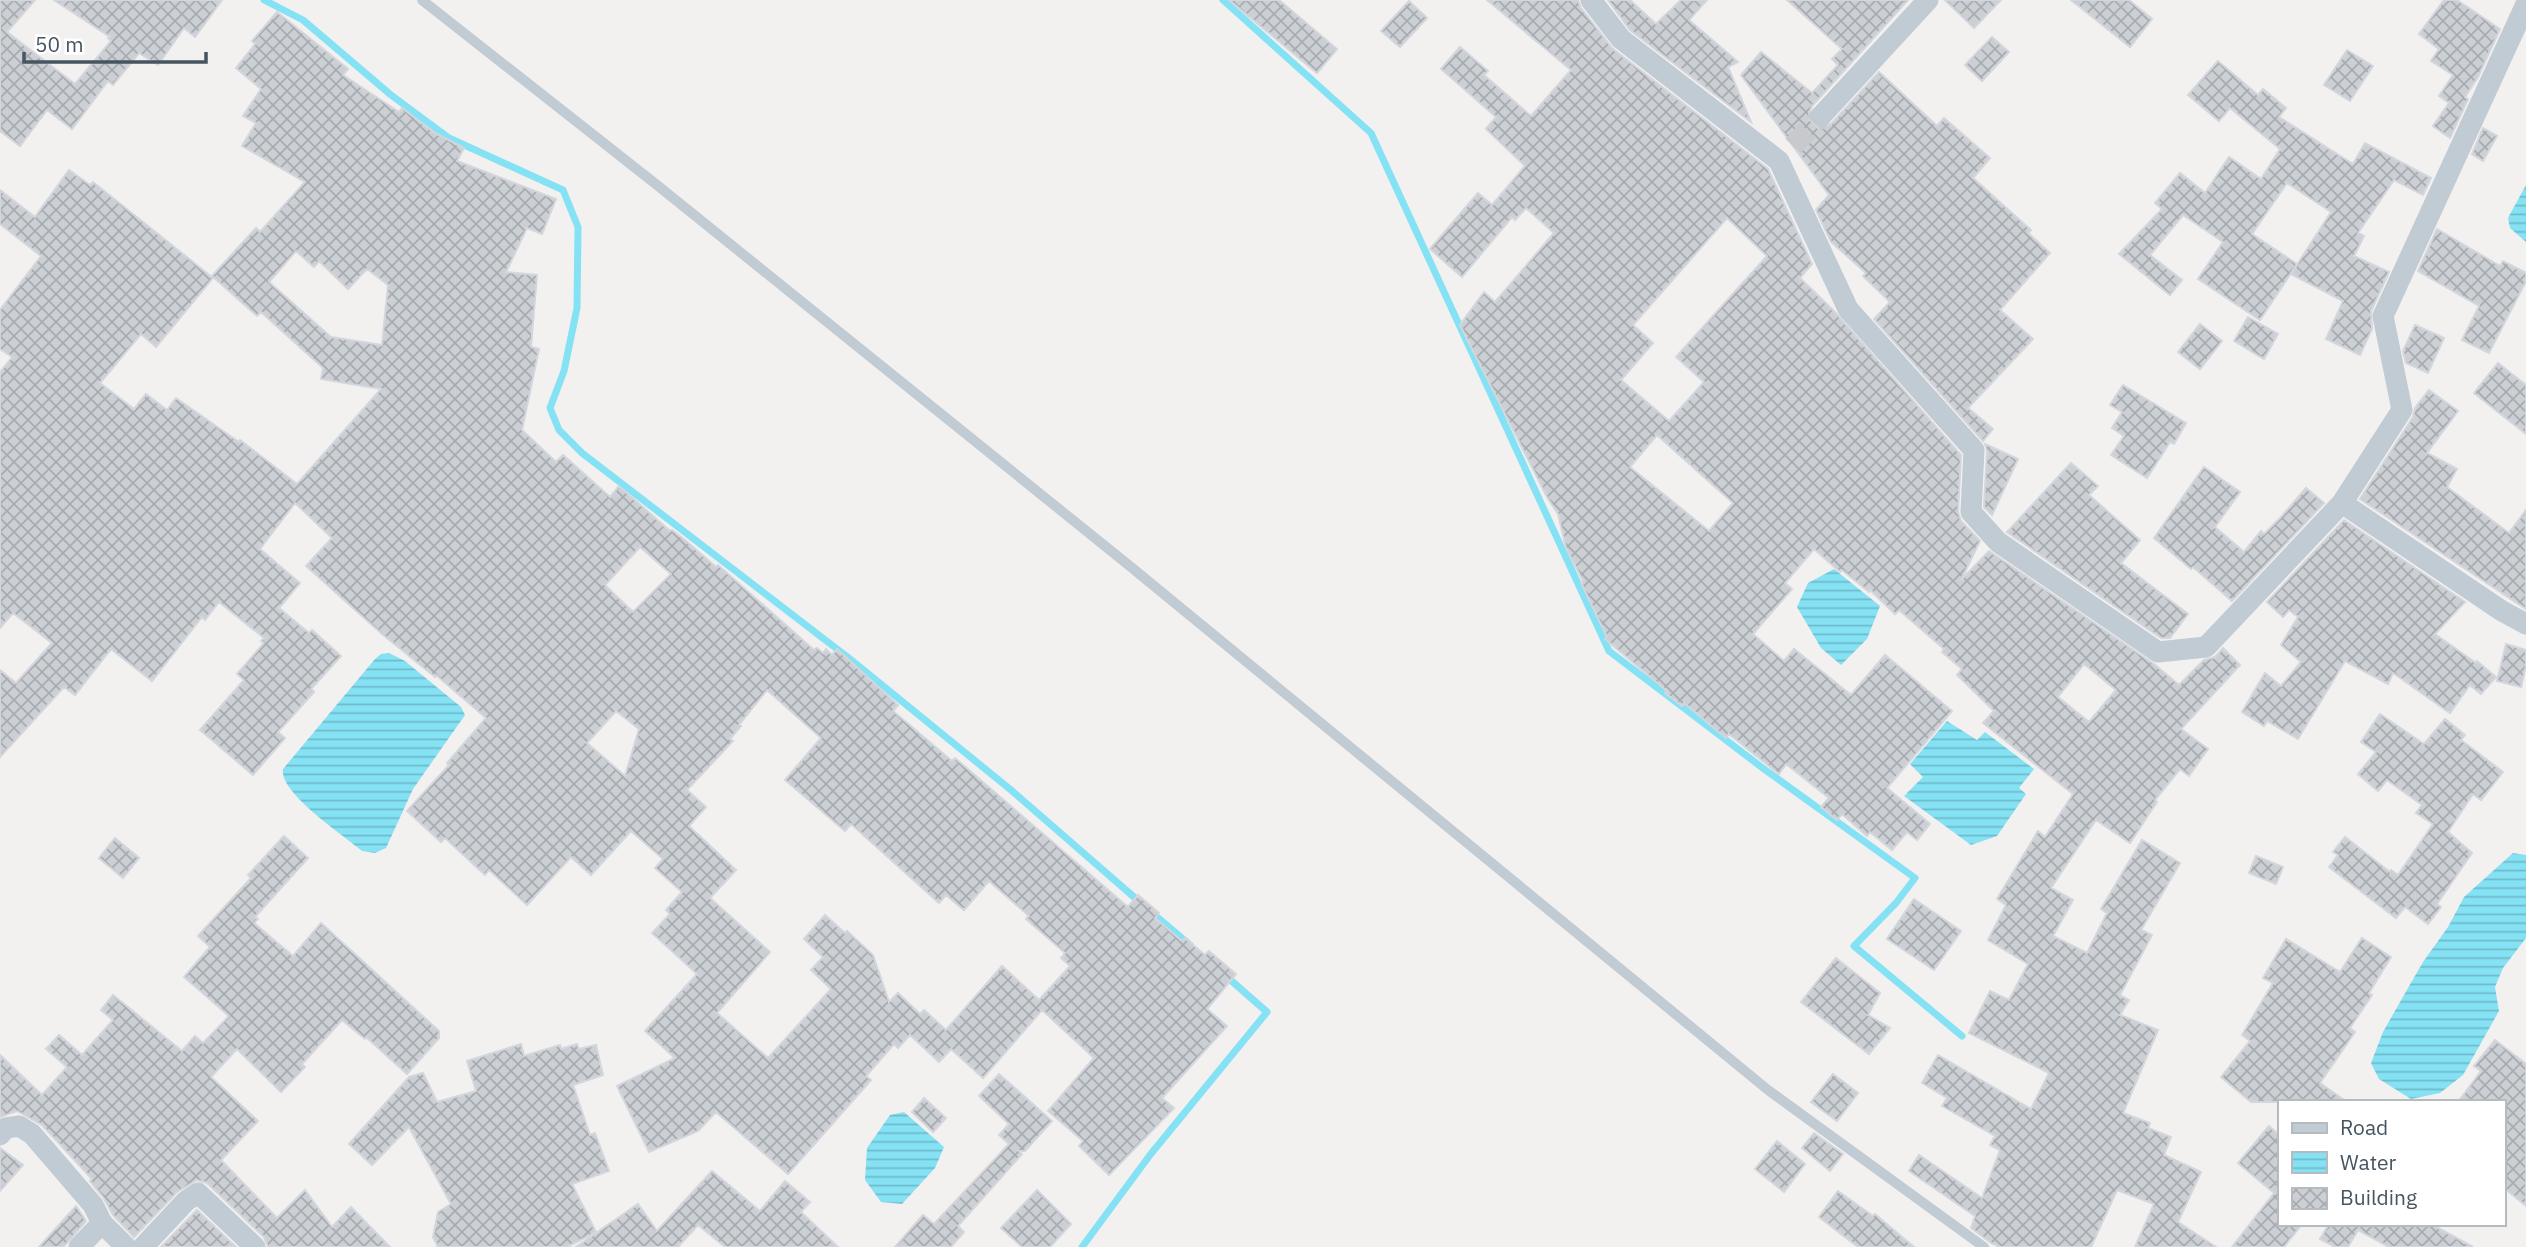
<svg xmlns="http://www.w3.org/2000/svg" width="2526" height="1247" viewBox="0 0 2526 1247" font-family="'IBM Plex Sans',sans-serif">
<defs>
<pattern id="water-rules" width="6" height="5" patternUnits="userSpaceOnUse" patternTransform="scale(1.75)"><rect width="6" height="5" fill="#85e2f4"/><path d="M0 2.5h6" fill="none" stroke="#6fbac9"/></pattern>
<pattern id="building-cross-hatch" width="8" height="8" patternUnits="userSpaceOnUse" patternTransform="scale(1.75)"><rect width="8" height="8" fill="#ccd0d5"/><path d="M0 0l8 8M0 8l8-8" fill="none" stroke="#a7acb0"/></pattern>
</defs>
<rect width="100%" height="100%" fill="#f3f0f0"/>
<g fill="url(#water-rules)">
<polygon points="2526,185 2526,242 2510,228 2508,218"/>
<polygon points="1834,569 1880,606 1867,639 1841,665 1821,648 1797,607 1808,583"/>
<path d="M389 653 405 661 461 707 465 715 413 789 386 848 375 853 362 851 357 847C339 832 279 792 283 769L375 659 381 654Z"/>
<polygon points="1947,721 1977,740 1985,732 2034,769 2019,788 2026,794 1997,836 1971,845 1904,796 1923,777 1910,764"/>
<polygon points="2513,853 2526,855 2526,938 2503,968 2495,987 2499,1011 2463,1075 2440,1093 2411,1099 2379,1079 2371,1063 2383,1032 2408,988 2423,962 2448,927 2464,897"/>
<polygon points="904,1112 944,1147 935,1168 902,1204 881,1202 865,1180 867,1148 890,1115"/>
</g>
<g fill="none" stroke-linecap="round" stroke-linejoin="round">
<g stroke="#85e2f4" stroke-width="7">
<polyline points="264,0 303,20 391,95 449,138 563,190 578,227 577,308 564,371 550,408 559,430 582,453 850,659 1011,790 1142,904"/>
<polyline points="1223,0 1371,133 1609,651 1764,769 1915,878 1896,903 1854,946 1962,1036"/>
<polyline points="1151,912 1190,945"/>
<polyline points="1082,1247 1150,1155 1267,1012 1226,976"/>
</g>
</g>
<g fill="url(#building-cross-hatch)" stroke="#d3d6dc" stroke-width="2" fill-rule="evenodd">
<polygon points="0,0 35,0 7,32 75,84 111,41 108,38 110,37 54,0 222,0 195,37 184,28 158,65 139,53 113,85 108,81 72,129 47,110 20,146 0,131"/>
<polygon points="1229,0 1279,0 1337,49 1317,73"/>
<path d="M1487 0H1578L1581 8 1613 49 1768 169 1812 264 1800 278 1834 311 1961 455 1958 512 1961 521 1980 541 1961 580 1989 551 2154 664 2179 685 2204 660 2215 657 2223 648 2240 665 2181 729 2208 749 2189 776 2180 769 2155 800 2157 802 2130 843 2096 820 2051 888 2073 900 2053 936 2087 953 2107 913 2101 909 2142 840 2180 863 2141 930 2152 935 2120 995 2129 1000 2120 1015 2158 1030 2123 1113 2150 1123 2148 1128 2171 1137 2164 1155 2201 1172 2178 1222 2216 1247H2135L2154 1204 2117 1190 2091 1247H2000L1991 1243 1971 1228 1975 1216 1909 1171 1919 1155 1982 1198 2000 1150 1990 1145 1995 1136 1942 1106 1947 1098 1922 1083 1938 1055 2031 1109 2049 1073 1969 1033 1990 991 2009 1000 2028 964 1988 940 2006 905 1997 899 2038 831 2045 837 2073 794 1983 723 1994 711 1957 675 1962 669 1942 652 1944 649 1899 610 1895 614 1870 590 1869 592 1842 570 1840 572 1814 549 1785 583 1792 589 1753 634 1784 661 1794 649 1851 695 1885 655 1952 711 1887 788 1930 824 1917 840 1907 832 1892 850 1870 832 1867 836 1842 814 1837 820 1821 807 1829 798 1786 764 1779 774 1729 734 1726 738 1684 703 1682 706 1665 693 1667 691 1605 639 1607 637 1581 583 1583 581 1566 548 1558 514 1547 497 1460 325 1484 292 1495 302 1554 233 1526 208 1515 220 1512 217 1462 277 1430 249 1478 193 1492 205 1525 166 1486 129 1496 117 1441 69 1460 47 1488 71 1484 75 1531 116 1571 70ZM1727 218 1767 256 1676 357 1704 382 1669 421 1621 380 1653 343 1633 325ZM1657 435 1733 503 1709 531 1630 467ZM2084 664 2116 690 2089 722 2058 697Z"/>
<polygon points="1608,0 1630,0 1656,24 1681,0 1707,0 1689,20 1738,62 1728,67 1751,122 1630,30"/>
<polygon points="1787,0 1908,0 1812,106 1809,113 1810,120 1818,128 1831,124 1879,72 1937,126 1944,118 1990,158 1973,178 2031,230 2028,233 2050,253 2000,310 2033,339 1968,408 1993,429 1983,441 1874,319 1890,302 1863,276 1866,273 1831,242 1816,210 1829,195 1741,75 1761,52 1812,93 1838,65 1832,59 1842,49"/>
<polygon points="1945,0 2001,0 1974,28"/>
<polygon points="2071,0 2129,0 2152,19 2130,47"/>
<polygon points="2444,0 2457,0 2500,29 2478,77 2465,97 2468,99 2450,138 2433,126 2449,103 2439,96 2453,75 2431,61 2439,49 2419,34"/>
<polygon points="1409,1 1427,18 1400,47 1381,31"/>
<path d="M277 12 348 69 343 75 399 112 402 108 435 133 464 148 457 161 556 199 542 234 527 228 506 272 537 275 531 347 539 349 522 430 556 462 563 455 610 497 619 486 670 531 672 530 685 540 716 567 718 565 814 650 817 648 823 653 826 649 832 655 837 649 898 705 893 711 952 761 955 758 1128 907 1138 895 1159 913 1155 918 1182 941 1185 938 1205 955 1209 951 1236 974 1207 1009 1227 1026 1162 1098 1174 1108 1109 1175 1079 1146 1083 1141 1048 1111 1094 1058 1042 1010 983 1078 951 1049 939 1062 910 1035 898 1048 894 1044 866 1076 871 1080 788 1174 716 1112 698 1131 649 1152 617 1086 675 1058 645 1031 697 974 652 933 670 914 666 910 682 892 655 868 663 859 631 831 591 875 571 857 527 905 489 870 485 875 445 838 441 842 407 811 449 765 447 763 486 718 436 675 435 677 382 634 306 566 332 538 295 503 260 549 300 583 279 608 309 633 312 630 341 656 311 689 314 692 278 732 285 738 253 775 200 730 244 680 237 674 264 643 261 641 264 638 219 602 205 620 202 617 152 681 111 649 75 695 64 687 0 757V670L16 683 52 643 13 613 0 628V372L12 357 0 349V310L41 256 0 224V190L35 217 69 170 90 185 93 182 213 278 156 347 141 334 100 383 134 409 146 394 167 410 176 398 239 442 240 440 297 484 381 389 321 379 323 368 261 312 257 316 212 276 256 228 260 232 305 182 242 146 256 123 243 116 261 89 236 68 255 44 252 41ZM296 251 314 267 319 261 348 289 367 269 388 285 382 345 331 337 269 282ZM640 547 671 574 633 612 605 585ZM767 690 821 738 785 780 845 831 851 824 939 903 946 895 964 910 989 881 1029 916 1026 919 1065 953 1061 958 1070 966 1039 1000 1002 966 946 1030 924 1010 920 1014 898 993 889 1002 873 955 847 931 845 933 825 915 804 939 823 957 811 970 831 989 768 1058 717 1013 770 952 710 898 736 870 689 826 706 807 687 790 733 741 730 739 741 726 739 725ZM616 711 639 729 625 776 587 743Z"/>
<polygon points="1992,37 2009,52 1982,81 1965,65"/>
<polygon points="2347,50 2373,66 2350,101 2324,85"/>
<polygon points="2218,61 2258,95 2263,89 2286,108 2279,117 2353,164 2365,143 2431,178 2423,195 2394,180 2358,233 2364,236 2354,256 2389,272 2371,311 2372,329 2360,355 2326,339 2343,301 2291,274 2331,212 2287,183 2252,234 2297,264 2260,320 2198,279 2223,242 2183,215 2150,255 2182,280 2170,295 2119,254 2162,209 2155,203 2180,173 2205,193 2229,157 2261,179 2280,149 2230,108 2219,121 2188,95"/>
<polygon points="2483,128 2497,136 2483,161 2472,154"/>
<polygon points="2437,229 2500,266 2503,261 2526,273 2526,281 2489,353 2462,340 2479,306 2418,271"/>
<polygon points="2248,317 2278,334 2264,359 2234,341"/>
<polygon points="2200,324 2222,341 2200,369 2178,352"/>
<polygon points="2415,325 2444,338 2428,373 2406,363 2403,351"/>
<polygon points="2498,363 2526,385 2526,434 2474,393"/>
<polygon points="2123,385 2186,423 2174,444 2170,442 2147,478 2111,455 2124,436 2112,428 2122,412 2110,405"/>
<polygon points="2429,390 2458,411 2427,453 2457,469 2447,487 2509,533 2526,510 2526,609 2360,499 2413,417 2415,408"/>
<polygon points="1985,444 2018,459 1992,515 1984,507 1987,451"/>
<polygon points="2071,463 2098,486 2089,495 2140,540 2121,563 2188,614 2170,638 2161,638 2007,532"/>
<polygon points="2204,467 2240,492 2215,527 2244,552 2261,531 2264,534 2281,517 2306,488 2324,503 2232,601 2193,567 2191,569 2154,538"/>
<polygon points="2344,520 2465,602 2435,634 2476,663 2477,661 2496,677 2481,694 2470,685 2450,713 2393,673 2388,684 2345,661 2298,739 2267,721 2264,726 2242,712 2265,673 2281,686 2301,662 2281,645 2298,617 2289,610 2283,617 2267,602"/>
<polygon points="2506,644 2526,650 2526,666 2521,687 2497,681"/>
<polygon points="2380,714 2424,744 2445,719 2465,735 2461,740 2503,772 2481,800 2473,794 2448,832 2472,853 2437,904 2441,907 2428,924 2405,907 2396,918 2329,867 2338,855 2333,852 2345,837 2390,872 2391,870 2398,875 2433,824 2416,813 2422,805 2387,780 2378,791 2358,774 2376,752 2361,742"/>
<polygon points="284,836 308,858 255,917 258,919 254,923 293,956 321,923 439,1031 439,1038 407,1074 366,1037 365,1039 342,1020 302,1064 305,1067 281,1092 237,1049 211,1077 258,1121 221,1160 277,1218 305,1190 332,1227 351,1207 390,1247 268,1247 264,1237 207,1183 197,1180 177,1192 134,1237 113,1215 103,1197 90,1181 92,1179 42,1125 17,1111 0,1117 0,1055 42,1095 67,1067 46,1049 59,1035 82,1055 113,1020 101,1010 113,995 182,1051 195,1036 203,1043 229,1016 184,977 210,947 198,936 251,878 248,875"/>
<polygon points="115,838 139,858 123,878 99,858"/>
<polygon points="2256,856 2283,867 2276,884 2249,873"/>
<polygon points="1914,899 1961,931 1934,970 1887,939"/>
<polygon points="2362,938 2391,957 2369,993 2372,995 2350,1028 2355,1032 2320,1083 2347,1102 2251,1102 2221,1077 2250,1041 2242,1035 2273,983 2263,978 2286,939 2340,972"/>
<polygon points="1836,958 1880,993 1868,1015 1890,1028 1869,1054 1801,1002"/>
<polygon points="2495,1040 2526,1064 2526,1206 2503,1187 2503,1102 2458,1102 2481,1071 2474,1066"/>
<polygon points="521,1044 524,1056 560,1045 561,1049 577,1044 579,1049 596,1045 603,1075 573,1085 590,1135 595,1133 609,1171 572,1184 596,1232 567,1247 438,1247 433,1237 438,1212 451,1204 409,1127 372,1165 349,1144 409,1077 423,1073 437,1102 476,1091 467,1061"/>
<polygon points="999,1074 1052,1121 1025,1151 1019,1151 1022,1154 958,1226 964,1232 951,1247 895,1247 923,1215 934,1224 1009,1144 999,1135 1009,1124 979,1096"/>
<polygon points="1833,1074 1858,1093 1837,1121 1811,1102"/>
<polygon points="924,1098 946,1118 933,1132 912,1112"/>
<polygon points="2269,1126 2279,1135 2279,1224 2302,1224 2284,1247 2232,1247 2274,1193 2238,1163"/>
<polygon points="1814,1133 1843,1154 1830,1171 1802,1148"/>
<polygon points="1777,1141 1805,1164 1784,1192 1755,1169"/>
<polygon points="0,1148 23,1165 0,1191"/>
<polygon points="712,1171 760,1211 785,1181 810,1202 801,1212 838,1247 725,1247 698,1225 678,1247 576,1247 638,1204 657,1231"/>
<polygon points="1037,1190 1071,1224 1050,1247 1022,1247 1001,1228"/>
<polygon points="1838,1191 1873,1216 1875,1214 1914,1247 1858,1247 1819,1217"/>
<polygon points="76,1206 86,1221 67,1243 63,1247 39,1247"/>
<polygon points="197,1210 236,1247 161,1247"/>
<polygon points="2329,1224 2431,1224 2473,1247 2389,1247 2358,1230 2348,1247 2335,1247 2320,1239"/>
</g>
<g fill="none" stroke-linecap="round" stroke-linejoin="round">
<polyline stroke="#c8c9cc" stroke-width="21" stroke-dasharray="21 10" stroke-linecap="butt" points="1793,146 1822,115"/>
<polyline stroke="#c0cbd3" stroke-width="10" points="422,0 657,185 1131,567 1768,1090 1984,1247"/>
<g stroke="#c0cbd3" stroke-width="21">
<polyline points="1591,0 1621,39 1779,161 1848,309 1974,450 1971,512 1998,542 2158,652 2206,647 2342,503 2402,410 2383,316 2526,4"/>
<polyline points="1822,115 1928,0"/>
<polyline points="2342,503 2502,611 2526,624"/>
<polyline points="0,1135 6,1128 19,1126 32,1134 93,1205 102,1223 79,1247"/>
<polyline points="102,1223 126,1247"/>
<polyline points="143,1247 186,1201 198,1193 255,1247"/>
</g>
</g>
<rect x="2278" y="1100" width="228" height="126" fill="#ffffff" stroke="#b5bbbf" stroke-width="2"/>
<rect x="2292" y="1123" width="35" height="10" fill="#c0cbd3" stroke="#b5bbbf" stroke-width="2"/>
<text x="2340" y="1135" font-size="21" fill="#46555f">Road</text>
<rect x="2292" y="1152" width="35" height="21" fill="url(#water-rules)" stroke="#b5bbbf" stroke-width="2"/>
<text x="2340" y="1170" font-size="21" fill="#46555f">Water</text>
<rect x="2292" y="1188" width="35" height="21" fill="url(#building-cross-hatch)" stroke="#b5bbbf" stroke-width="2"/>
<text x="2340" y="1205" font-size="21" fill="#46555f">Building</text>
<path d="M24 52v10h182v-10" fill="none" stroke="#46555f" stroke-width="3.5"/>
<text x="35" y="52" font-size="21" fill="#46555f" stroke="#ffffff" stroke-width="5" paint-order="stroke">50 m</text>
</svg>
